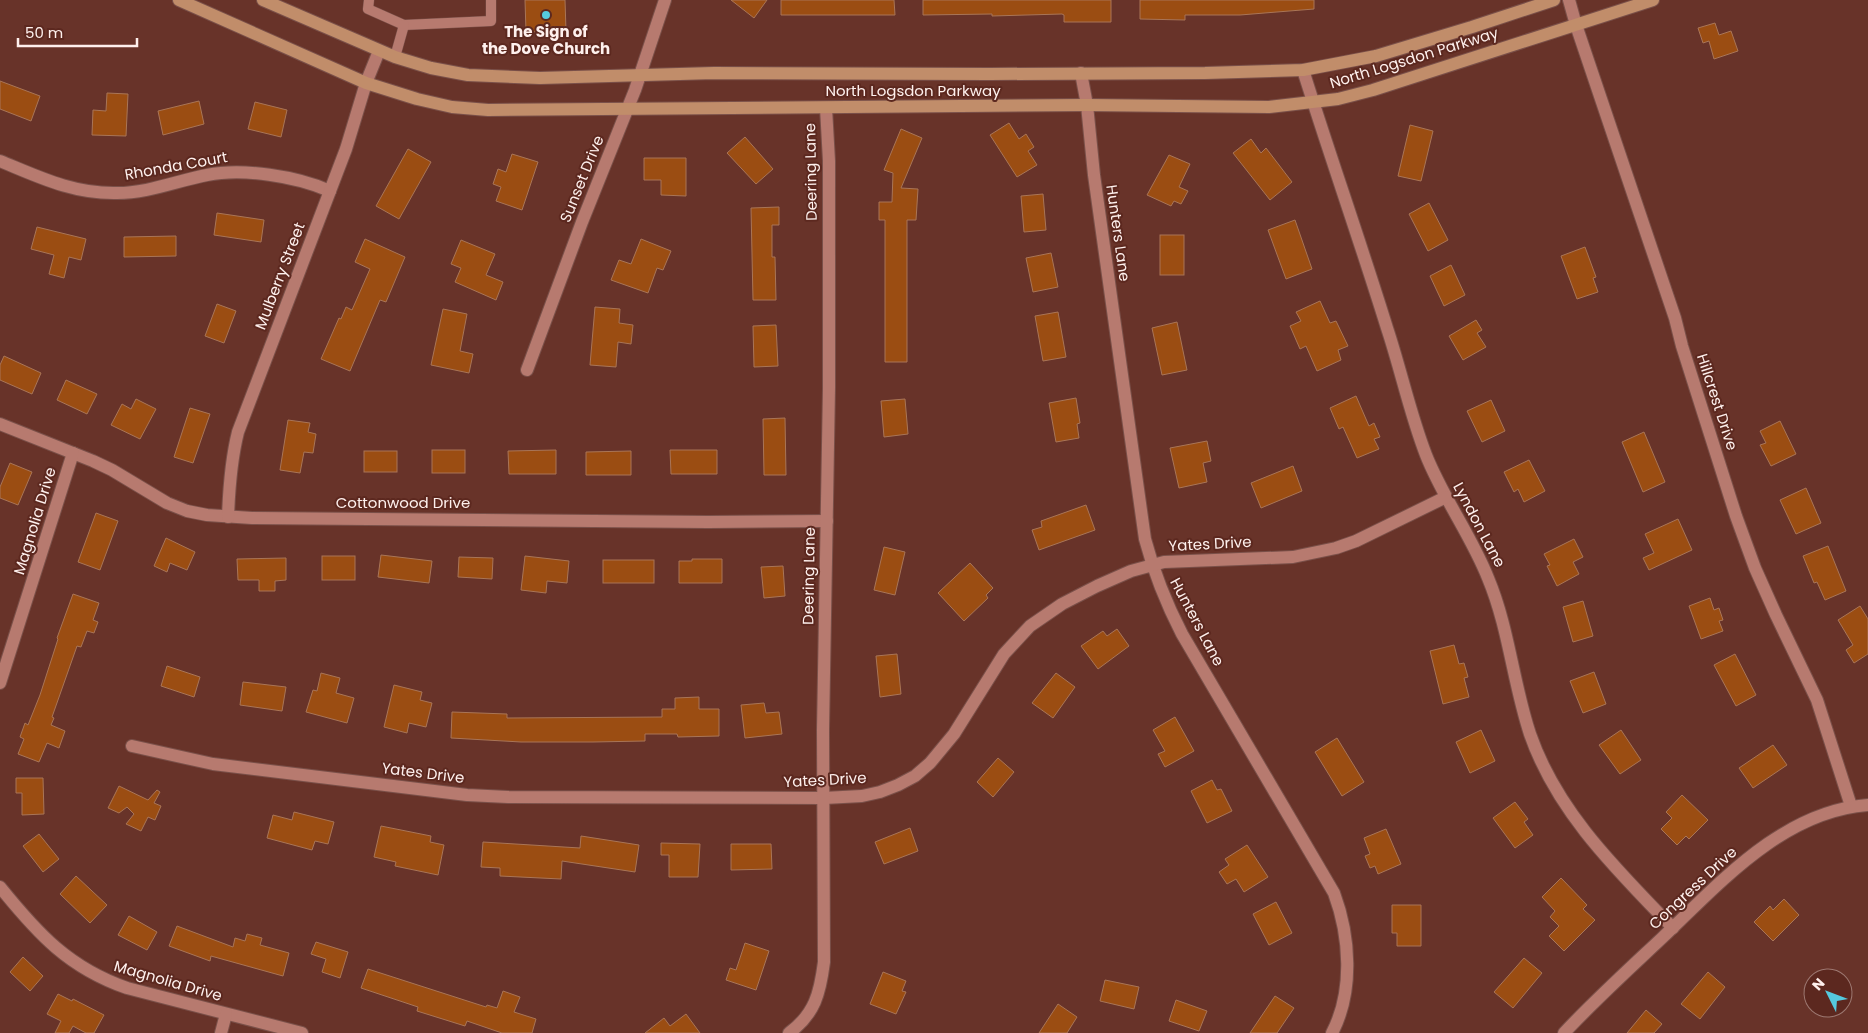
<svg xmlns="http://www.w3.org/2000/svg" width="1868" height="1033" viewBox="0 0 1868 1033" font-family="Poppins,sans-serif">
<rect width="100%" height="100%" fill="#683329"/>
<g fill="#9b4d12" stroke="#a97557">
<polygon points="525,0 565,0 566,31 526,32"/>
<polygon points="731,0 767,0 754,18"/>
<polygon points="781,0 894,0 895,15 781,15"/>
<polygon points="923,0 1111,0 1111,22 1064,22 1064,15 1062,14 992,16 992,14 923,15"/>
<polygon points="1140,0 1314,0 1314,9 1240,15 1185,15 1185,20 1140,19"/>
<polygon points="1715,23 1719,35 1731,31 1738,51 1714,59 1709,41 1703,43 1698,28"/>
<polygon points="0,81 40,96 31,121 0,109"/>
<polygon points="107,93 128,94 126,136 92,135 93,110 106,111"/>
<polygon points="199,101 204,124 163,135 158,111"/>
<polygon points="255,102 287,110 281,137 248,129"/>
<polygon points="1009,123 1019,139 1026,134 1034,147 1028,151 1037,165 1017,177 990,135"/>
<polygon points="1410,125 1433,131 1421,181 1398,176"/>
<polygon points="901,129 922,138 901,188 918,189 916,220 907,220 907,362 885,362 885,220 879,220 879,202 892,202 893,173 884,170"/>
<polygon points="745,137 773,169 756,184 727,153"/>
<polygon points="1251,139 1261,153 1266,148 1292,182 1270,200 1233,153"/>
<polygon points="408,149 431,162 399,219 376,206"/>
<polygon points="512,154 538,162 522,210 496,201 501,187 493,184 498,169 506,172"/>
<polygon points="1169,155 1190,164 1179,187 1188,191 1181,204 1174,201 1171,206 1147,195"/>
<polygon points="644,158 686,158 686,196 661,195 661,180 644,180"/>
<polygon points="1043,194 1046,230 1024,232 1021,196"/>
<polygon points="1429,203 1448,240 1428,251 1409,214"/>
<polygon points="779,207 779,225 772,225 772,257 775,257 776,300 753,300 751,208"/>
<polygon points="217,213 264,220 261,242 214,235"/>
<polygon points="1295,220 1312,269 1286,279 1268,230"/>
<polygon points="37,227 86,239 81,260 69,257 64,278 49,274 54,255 31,249"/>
<rect x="1160" y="235" width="24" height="40"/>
<polygon points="176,236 176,256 124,257 124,237"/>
<polygon points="365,239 405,257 386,302 380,300 350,371 321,359 339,318 341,319 346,307 352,310 370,269 355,262"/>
<polygon points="641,239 671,251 663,270 657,268 648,293 611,280 619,260 631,264"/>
<polygon points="461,240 495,254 486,275 503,282 496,300 455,282 461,268 451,264"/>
<polygon points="1585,247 1596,277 1593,278 1598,292 1577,299 1561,256"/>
<polygon points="1051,253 1058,287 1033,292 1026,258"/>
<polygon points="1451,265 1465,295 1444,306 1430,276"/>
<polygon points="1320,301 1330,323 1336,321 1348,346 1338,350 1341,360 1317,371 1306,346 1300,349 1290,326 1301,321 1296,312"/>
<polygon points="217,304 236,311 224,343 205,336"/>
<polygon points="595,307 620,309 619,323 633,325 631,344 618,342 616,367 590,365"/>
<polygon points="443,309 467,314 460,351 473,354 469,373 431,365"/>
<polygon points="1058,312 1066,357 1043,361 1035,316"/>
<polygon points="1476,320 1482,330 1477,333 1486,347 1463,360 1449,336"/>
<polygon points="1177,322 1187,370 1162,375 1152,328"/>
<polygon points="776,325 778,366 754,367 753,326"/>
<polygon points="4,356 41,373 32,394 0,380 0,365"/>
<polygon points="66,380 97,394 87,414 57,400"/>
<polygon points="1356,396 1369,426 1374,423 1380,437 1374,439 1379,449 1357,458 1343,427 1339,429 1330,408"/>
<polygon points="1076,398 1080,423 1077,424 1079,438 1056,442 1049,403"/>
<polygon points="136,399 156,409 140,439 111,425 122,404 131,409"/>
<polygon points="905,399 908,434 884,437 881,401"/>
<polygon points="1491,400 1505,431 1482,442 1467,411"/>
<polygon points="190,408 210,414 193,463 174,457"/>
<polygon points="785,418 786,475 764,475 763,419"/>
<polygon points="288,420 310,423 308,432 316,434 313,453 304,452 300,473 280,470"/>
<polygon points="1780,421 1796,454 1771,466 1760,445 1766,443 1760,431"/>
<polygon points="1644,432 1665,482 1643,492 1622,442"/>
<polygon points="1207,441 1211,461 1203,463 1207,482 1179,488 1170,448"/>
<rect x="432" y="450" width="33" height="23"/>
<polygon points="556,450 556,474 509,474 508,451"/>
<polygon points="670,450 717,450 717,474 671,474"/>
<rect x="364" y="451" width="33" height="21"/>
<polygon points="631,451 631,475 586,475 586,452"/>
<polygon points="1529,460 1545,491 1524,502 1518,489 1514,492 1504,472"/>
<polygon points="10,463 32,472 18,505 0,498 0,487"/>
<polygon points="1293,466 1302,491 1261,508 1251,483"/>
<polygon points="1806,488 1821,523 1796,534 1780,500"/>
<polygon points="1086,505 1095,530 1039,550 1032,530 1042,527 1041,521"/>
<polygon points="96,513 118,521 100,570 78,562"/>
<polygon points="1678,519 1692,550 1649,570 1643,558 1654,553 1645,534"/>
<polygon points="166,538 195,552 187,570 170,563 167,572 154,566"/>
<polygon points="1574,539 1583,557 1573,562 1579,574 1557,586 1547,566 1550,565 1544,554"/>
<polygon points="1828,546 1846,591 1825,600 1817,582 1814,583 1803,556"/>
<polygon points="884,547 905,552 895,595 874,590"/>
<polygon points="381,555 432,561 429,583 378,577"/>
<rect x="322" y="556" width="33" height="24"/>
<polygon points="525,556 569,561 567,583 547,581 546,593 521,590"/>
<polygon points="459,557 493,558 492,579 458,577"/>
<polygon points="286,558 286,580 275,581 275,591 259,591 259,580 238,580 237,559"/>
<polygon points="692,559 722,559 722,583 679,583 679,561 692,561"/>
<rect x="603" y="560" width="51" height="23"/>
<polygon points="970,563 993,588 986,595 988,598 964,621 938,593"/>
<polygon points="783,566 785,596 764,598 761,567"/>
<polygon points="73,594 99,603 93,620 98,622 94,633 87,631 81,647 77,646 52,717 54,718 51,725 65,731 59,748 47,743 39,762 18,754 24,739 20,737 25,723 28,725 40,695 58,639 57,638"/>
<polygon points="1710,598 1714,610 1719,608 1723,620 1719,621 1723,631 1701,639 1689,606"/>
<polygon points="1583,601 1593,636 1573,642 1563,607"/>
<polygon points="1860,606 1868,619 1868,654 1854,663 1846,650 1853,645 1838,620"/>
<polygon points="1117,629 1129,646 1098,669 1081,646 1103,631 1107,636"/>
<polygon points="1454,645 1459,664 1464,663 1468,677 1464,678 1469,697 1443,704 1430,651"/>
<polygon points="897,654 901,694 880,697 876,656"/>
<polygon points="1735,654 1756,695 1736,706 1714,665"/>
<polygon points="167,666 200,677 194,697 161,686"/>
<polygon points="1594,672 1606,704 1583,713 1570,681"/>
<polygon points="321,673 340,678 336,693 354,698 347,723 306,712 313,690 317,691"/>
<polygon points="1056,673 1075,687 1053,718 1032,703"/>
<polygon points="243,682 286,687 282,711 240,705"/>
<polygon points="394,685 422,692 420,700 432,703 426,727 409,723 407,733 384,727"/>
<polygon points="699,697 699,709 719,709 719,736 678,737 677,734 645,734 645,741 593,742 521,742 451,738 452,712 507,714 507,718 662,717 662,709 675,709 675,698"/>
<polygon points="764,703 766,713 779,712 782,734 745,738 741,705"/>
<polygon points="1175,717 1194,751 1165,767 1158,754 1165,751 1153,730"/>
<polygon points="1481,730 1495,761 1470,773 1456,742"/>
<polygon points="1621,730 1641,760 1620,774 1599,745"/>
<polygon points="1337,738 1364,782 1342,796 1315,752"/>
<polygon points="1773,745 1787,765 1753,788 1739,768"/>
<polygon points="998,758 1014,772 993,797 977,782"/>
<polygon points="16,778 43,778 44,814 22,815 22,793 16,793"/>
<polygon points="1212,780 1217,790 1221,789 1232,811 1207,823 1191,791"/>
<polygon points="119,786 148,800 157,790 160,792 154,803 161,806 155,820 148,817 141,831 126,824 134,814 127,807 119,813 108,808"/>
<polygon points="1682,795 1708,820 1689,839 1686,836 1677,845 1661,829 1672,818 1666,812"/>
<polygon points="1515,802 1528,819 1524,822 1533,835 1515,848 1493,818"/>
<polygon points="294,812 334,822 328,844 315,841 312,850 267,838 273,815 292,820"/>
<polygon points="381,826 431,836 430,842 444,845 438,875 395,866 396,862 374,857"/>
<polygon points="910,828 918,851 884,864 875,842"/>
<polygon points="1386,829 1401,864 1378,874 1375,866 1370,868 1365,856 1370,854 1364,838"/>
<polygon points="39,834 59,859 43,872 23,846"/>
<polygon points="581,836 639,845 635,872 562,861 561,879 500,876 500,868 481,867 483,842 580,848"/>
<polygon points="661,843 700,844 698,877 669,877 669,855 661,855"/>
<polygon points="731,844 771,844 772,869 731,870"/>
<polygon points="1247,845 1268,877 1244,892 1236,879 1227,884 1219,872 1229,865 1225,859"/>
<polygon points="76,876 107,905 90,923 60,894"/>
<polygon points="1561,878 1587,905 1583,909 1595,920 1564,951 1549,936 1559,926 1550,917 1555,911 1542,897"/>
<polygon points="1784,899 1799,915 1773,941 1754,922 1770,906 1773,910"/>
<polygon points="1276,902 1292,933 1269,945 1253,914"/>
<polygon points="1392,905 1421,905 1421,946 1397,946 1397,933 1392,933"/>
<polygon points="129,916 157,932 147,950 118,935"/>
<polygon points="177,926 233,947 235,938 245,941 247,934 262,938 260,945 289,953 283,976 211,956 210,961 169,946"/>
<polygon points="316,942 348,952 340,978 322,972 326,959 311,954"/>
<polygon points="745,943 769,951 756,990 726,980 730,968 736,970"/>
<polygon points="23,957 43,976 30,991 10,972"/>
<polygon points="1524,958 1542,973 1513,1008 1494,992"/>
<polygon points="368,969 486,1007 487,1005 497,1008 503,991 520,997 514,1012 536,1019 532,1033 502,1033 467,1021 465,1026 417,1011 418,1007 361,988"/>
<polygon points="883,972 906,981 902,991 906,992 896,1014 870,1004"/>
<polygon points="1708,972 1725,987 1700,1019 1681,1004"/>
<polygon points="1105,980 1139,987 1134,1009 1100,1001"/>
<polygon points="58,994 72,1001 73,999 104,1015 94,1033 86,1033 73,1026 69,1033 55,1033 61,1021 47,1014"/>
<polygon points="1275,996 1294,1008 1277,1033 1250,1033"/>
<polygon points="1176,1000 1207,1011 1199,1031 1169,1021"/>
<polygon points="1058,1004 1077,1017 1067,1033 1039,1033"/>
<polygon points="1646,1010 1662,1024 1654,1033 1627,1033"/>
<polygon points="686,1014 700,1033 645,1033 664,1018 670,1026"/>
</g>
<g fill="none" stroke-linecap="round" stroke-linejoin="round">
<g stroke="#7a5049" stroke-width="11">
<g id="service">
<polyline points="369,0 368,9 404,25 491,21 491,0"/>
<polyline points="395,57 404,25"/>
</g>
</g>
<g stroke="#7a5049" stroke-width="14">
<g id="minor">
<polyline points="1569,0 1576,25 1675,318 1682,346 1736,516 1755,568 1776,615 1817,700 1851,806"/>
<path d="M1303 70C1330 156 1360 241 1387 328 1401 370 1410 414 1426 455 1443 498 1471 535 1488 578 1509 628 1513 683 1530 734 1557 812 1617 870 1673 928"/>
<path d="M1081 73 1087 105 1094 175 1145 539C1154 573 1166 603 1182 634L1334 893C1350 936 1354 991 1332 1033"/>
<path d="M0 161C39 177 73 194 117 193 148 193 176 181 207 175 243 168 296 176 330 191"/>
<polyline points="527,370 582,222 635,90 665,0"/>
<polyline points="0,424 93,461 112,470 167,503 187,511 207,515 252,518 708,522 827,521"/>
<path d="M228 517C229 488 231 460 238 432L346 149 366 83 379 51"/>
<polyline points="0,683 73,453"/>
<polyline points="132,746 213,764 467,795 508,797 824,798 862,796 880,792 898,785 915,776 930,763 954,734 1004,654 1030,626 1062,604 1097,586 1131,571 1164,562 1293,557 1336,548 1356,541 1446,497"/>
<path d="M0 887C38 934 69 968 127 988L302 1033"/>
<polyline points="221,1033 226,1014"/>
<path d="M789 1033C815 1014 820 993 824 962L823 730 829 388V161L826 108"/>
<path d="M1564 1033C1595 1000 1629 969 1662 938 1720 883 1783 811 1868 805"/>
</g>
</g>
<g stroke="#7a5049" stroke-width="14">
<g id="secondary">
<polyline points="179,0 366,83 417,99 452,107 488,110 1087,105 1269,107 1338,99 1373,90 1653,0"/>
<polyline points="263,0 395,57 431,68 468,75 540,78 714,73 990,74 1205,73 1303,70 1376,56 1472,27 1554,0"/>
</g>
</g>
<use href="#service" stroke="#b77a6f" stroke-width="10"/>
<use href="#minor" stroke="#b77a6f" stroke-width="12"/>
<use href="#secondary" stroke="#c18d6a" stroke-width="12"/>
</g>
<circle fill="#55cade" stroke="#5c281f" stroke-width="2" cx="546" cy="15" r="5"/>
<g text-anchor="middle" stroke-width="4" stroke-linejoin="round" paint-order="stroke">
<g font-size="15" font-weight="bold" fill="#fef0ed" stroke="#5c281f">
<text x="546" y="37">The Sign of<tspan x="546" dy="17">the Dove Church</tspan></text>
</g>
<g font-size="15" fill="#fef0ed" stroke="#5c281f">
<text transform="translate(1414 58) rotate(-17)" y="5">North Logsdon Parkway</text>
<text x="913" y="96">North Logsdon Parkway</text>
<text transform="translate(176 166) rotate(-10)" y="5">Rhonda Court</text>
<text transform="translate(811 172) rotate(-91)" y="5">Deering Lane</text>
<text transform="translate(582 179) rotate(-68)" y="5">Sunset Drive</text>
<text transform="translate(1118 233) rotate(82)" y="5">Hunters Lane</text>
<text transform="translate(280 276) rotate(-69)" y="5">Mulberry Street</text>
<text transform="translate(1717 402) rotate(72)" y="5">Hillcrest Drive</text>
<text x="403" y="508">Cottonwood Drive</text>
<text transform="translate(35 521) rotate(-73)" y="5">Magnolia Drive</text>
<text transform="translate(1479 525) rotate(62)" y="5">Lyndon Lane</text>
<text transform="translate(1210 544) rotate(-3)" y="5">Yates Drive</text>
<text transform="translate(809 576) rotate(-89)" y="5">Deering Lane</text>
<text transform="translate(1197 622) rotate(62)" y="5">Hunters Lane</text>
<text transform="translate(423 773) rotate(7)" y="5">Yates Drive</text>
<text transform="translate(825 780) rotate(-3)" y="5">Yates Drive</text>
<text transform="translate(1693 888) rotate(-43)" y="5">Congress Drive</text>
<text transform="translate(168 981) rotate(16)" y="5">Magnolia Drive</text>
</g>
</g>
<g transform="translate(1828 993) rotate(312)"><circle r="24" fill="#5c281f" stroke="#9d7871"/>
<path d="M0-4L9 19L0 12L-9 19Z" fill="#55cade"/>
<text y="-8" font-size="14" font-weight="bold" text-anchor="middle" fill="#fef0ed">N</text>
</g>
<path d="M18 38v8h119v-8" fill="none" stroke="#fef0ed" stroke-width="2.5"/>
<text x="25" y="38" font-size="15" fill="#fef0ed" stroke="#5c281f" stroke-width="4" paint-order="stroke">50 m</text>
</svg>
